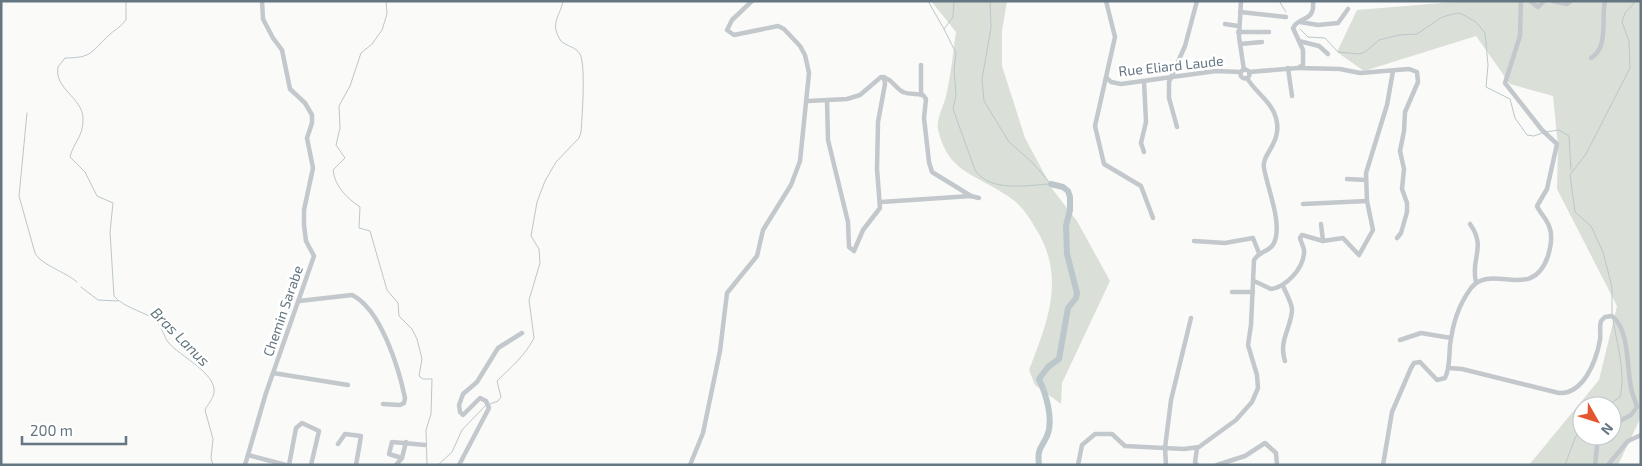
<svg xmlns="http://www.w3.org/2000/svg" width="1642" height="466" viewBox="0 0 1642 466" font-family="'Exo 2',sans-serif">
<rect width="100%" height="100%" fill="#fafaf8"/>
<g fill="#dadfd7" fill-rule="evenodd">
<path d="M931 1H1007L1002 31V66L1025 138 1053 190 1077 221 1110 281 1062 383 1061 404 1035 385 1029 370C1048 321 1066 277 1036 229 1028 215 1020 203 1006 195 975 174 947 172 938 129 936 120 944 105 946 96 951 75 953 53 956 32Z"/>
<path d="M1466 1H1641V417L1618 465H1529L1599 380 1617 306 1557 189 1558 146 1553 96 1510 84 1476 36 1364 71 1337 52 1357 10ZM1582 406H1612V436H1582Z"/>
</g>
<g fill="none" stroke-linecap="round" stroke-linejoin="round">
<g stroke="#bbc7cb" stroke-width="1">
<path d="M126 1V20C121 27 114 30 108 36 91 52 92 58 65 58L58 67C54 89 82 97 83 118 84 136 73 143 70 157L85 172 97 196 113 203 110 232 114 296C123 307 142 311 154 319 162 326 163 335 168 342 179 356 217 373 214 393 213 399 208 404 205 410L213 439 211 458 213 465"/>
<path d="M386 1 387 14 382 30 372 44 361 53 350 86 339 106 340 128 336 145 345 158 333 170C335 187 347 198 360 207L359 228 370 231 387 290 398 303 399 316 412 329 417 339 422 359 419 376 423 379H432L431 414 426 430 427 465"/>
<polyline points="928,1 944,29"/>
<path d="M954 1 953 17 944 29 956 53 954 69 956 95 953 109 975 170C991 193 1026 185 1051 184"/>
<polyline points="990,1 991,28 982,79 984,101 1009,142 1032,162 1051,184"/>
<polyline points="1279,1 1286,12"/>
<polyline points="1300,29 1308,37 1325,38 1338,52 1359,54 1365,52 1379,40 1399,35 1417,34 1442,17 1457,13 1462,14 1476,22 1485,33 1488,65 1486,87 1510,99 1515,118 1527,135 1534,136 1542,133"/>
<path d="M27 113 19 196 35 253C41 265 66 272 77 282"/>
<polyline points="1545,132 1559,130 1569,136 1571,170"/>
<polyline points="81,287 98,300 118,301"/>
<polyline points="1612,314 1612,287 1603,252 1591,226 1575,212 1570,175 1586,154 1630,68 1629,41 1622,22 1625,13 1636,1"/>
<path d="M490 404 498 401 501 397 497 381C512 366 524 357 534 338L529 300 540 263 539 249 531 236 537 202 545 181 556 162 579 138 581 132C582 118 586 65 580 54 576 47 566 46 561 41 549 23 560 17 563 1"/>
<path d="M1607 406 1620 397C1626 374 1617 344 1613 320"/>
<polyline points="438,465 452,452 462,430 486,405"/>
<polyline points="1565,465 1575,438 1582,429"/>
</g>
<path stroke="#bbc7cb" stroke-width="6" d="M1039 465C1037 448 1041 449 1047 436 1054 420 1046 394 1039 379L1048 367 1059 359 1068 308 1076 298 1077 293 1067 254 1066 226 1070 210V197L1068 191 1063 187 1051 184"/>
<g stroke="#c3c8cc" stroke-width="4.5">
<polyline points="1106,1 1115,37 1095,126 1104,164 1141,186 1153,218"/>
<polyline points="1241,1 1239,37 1244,70"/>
<polyline points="1530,1 1538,7 1544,1"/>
<polyline points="1553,1 1567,4 1571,1"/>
<polyline points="1240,12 1286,17"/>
<polyline points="1300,22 1318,25 1338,23 1348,9"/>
<polyline points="1225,24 1238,26"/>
<polyline points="1238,32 1269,32"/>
<polyline points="1299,41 1319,46 1328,54"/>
<polyline points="1240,44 1262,42"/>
<path d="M1591 58C1609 48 1601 18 1605 1"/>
<polyline points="921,65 921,95"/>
<polyline points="1288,68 1292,96"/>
<polyline points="1298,68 1340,69 1360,73 1409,69 1417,72 1418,82 1405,112 1404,131 1400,151 1404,169 1402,189 1407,203 1407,212 1401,233 1397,238"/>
<circle cx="1245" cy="74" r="4.5"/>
<path d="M1249 72 1298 68 1303 65V50L1293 28C1300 15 1315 23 1313 1"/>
<polyline points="1106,77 1111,82 1121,84 1216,71 1241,72"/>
<polyline points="827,100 828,140 848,222 849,247 854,251 863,230 880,208 877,169 878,122 885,84 884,77"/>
<path d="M808 101 847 99 860 95 881 77C892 78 894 87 903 92 910 95 917 93 923 95L926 99 924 118 929 162 932 172 971 196"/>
<polyline points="1177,127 1169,98 1169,82 1185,46 1197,1"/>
<polyline points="1144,152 1141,143 1146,122 1144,81"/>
<polyline points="1347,179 1366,180"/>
<polyline points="881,202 971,196 979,198"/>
<polyline points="1303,204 1367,201"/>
<polyline points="1321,224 1323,241"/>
<path d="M1470 224C1487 248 1470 258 1476 282"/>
<polyline points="1194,241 1225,243 1253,238 1259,253"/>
<path d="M1254 281 1271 289C1286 287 1303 269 1304 253 1305 248 1301 243 1300 238L1302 235 1323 241 1343 238 1359 255 1373 230 1367 201 1366 173 1387 105 1393 71"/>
<path d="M1283 286C1286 293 1291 301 1292 309 1292 327 1278 340 1285 361"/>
<polyline points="1232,292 1253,292"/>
<path d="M299 301 352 295C381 309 399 369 405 398L404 403 400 405 383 404"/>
<polyline points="1400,340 1421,333 1451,338"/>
<path d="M1449 368 1462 369 1559 393C1584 394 1596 361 1600 340 1601 334 1599 327 1601 321L1605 317 1612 316C1631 331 1626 372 1632 392 1633 397 1636 402 1637 407L1631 415 1612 425"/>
<polyline points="273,373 348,385"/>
<polyline points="338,444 345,434 361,436 356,465"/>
<polyline points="1197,448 1195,462 1197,465"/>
<polyline points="248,455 286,465"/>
<polyline points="402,458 389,454 392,442 425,445"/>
<polyline points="245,465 266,393 314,256 306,241 304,225 304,210 313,168 307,138 312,123 312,115 305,103 290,89 282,50 273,38 263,19 262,1"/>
<polyline points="289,465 296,428 302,423 319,431 311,465"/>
<polyline points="396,465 402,458 406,442"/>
<polyline points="459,465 489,408 486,401 480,398 463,415 460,412 459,405 463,394 477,382 498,348 522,333"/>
<polyline points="690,465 703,433 720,351 727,293 757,256 763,230 791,185 800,161 809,73 805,55 800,46 784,29 778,26 734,35 727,30 732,20 752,1"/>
<path d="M1078 465 1082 445 1095 434H1112L1125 446 1184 449 1199 447 1236 420 1252 402 1258 388 1257 375 1248 345 1251 325 1254 260C1259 251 1270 252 1274 243 1283 224 1267 187 1264 168 1261 154 1283 143 1276 118 1272 102 1255 92 1247 78"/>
<polyline points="1166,465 1165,448 1171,400 1191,318"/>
<polyline points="1217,465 1245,456 1265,443 1276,453 1277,465"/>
<path d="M1383 465 1392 412 1411 368 1414 363 1420 362 1437 380 1445 378C1450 368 1449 357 1450 345 1453 323 1458 306 1471 288 1492 262 1532 303 1548 256 1551 246 1553 235 1549 226 1546 218 1540 213 1537 206L1547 189 1557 144 1542 130 1505 83 1520 36 1521 1"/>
<polyline points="1595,465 1597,446 1601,436"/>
<polyline points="1608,465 1628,441 1641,435"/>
</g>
</g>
<g text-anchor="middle" stroke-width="5" stroke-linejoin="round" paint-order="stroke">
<g font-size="14" fill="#657683" stroke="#fff">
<text transform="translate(1171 66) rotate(-6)" y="5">Rue Eliard Laude</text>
<text transform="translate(283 311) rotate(-71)" y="5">Chemin Sarabe</text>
</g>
<g font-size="15" font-style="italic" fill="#60757c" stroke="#fff">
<text transform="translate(180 337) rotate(45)" y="5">Bras Lanus</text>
</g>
</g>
<rect width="1642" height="466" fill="none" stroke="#657683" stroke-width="5"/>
<g transform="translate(1597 421) rotate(129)"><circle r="24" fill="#ffffff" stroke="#c1c8cd"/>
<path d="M0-4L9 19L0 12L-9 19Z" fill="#e4572e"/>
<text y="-8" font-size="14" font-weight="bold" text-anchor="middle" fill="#657683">N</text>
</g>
<path d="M22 436v8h104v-8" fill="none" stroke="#657683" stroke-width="2.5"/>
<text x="30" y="436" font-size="15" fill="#657683" stroke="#ffffff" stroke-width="4" paint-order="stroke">200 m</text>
</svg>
